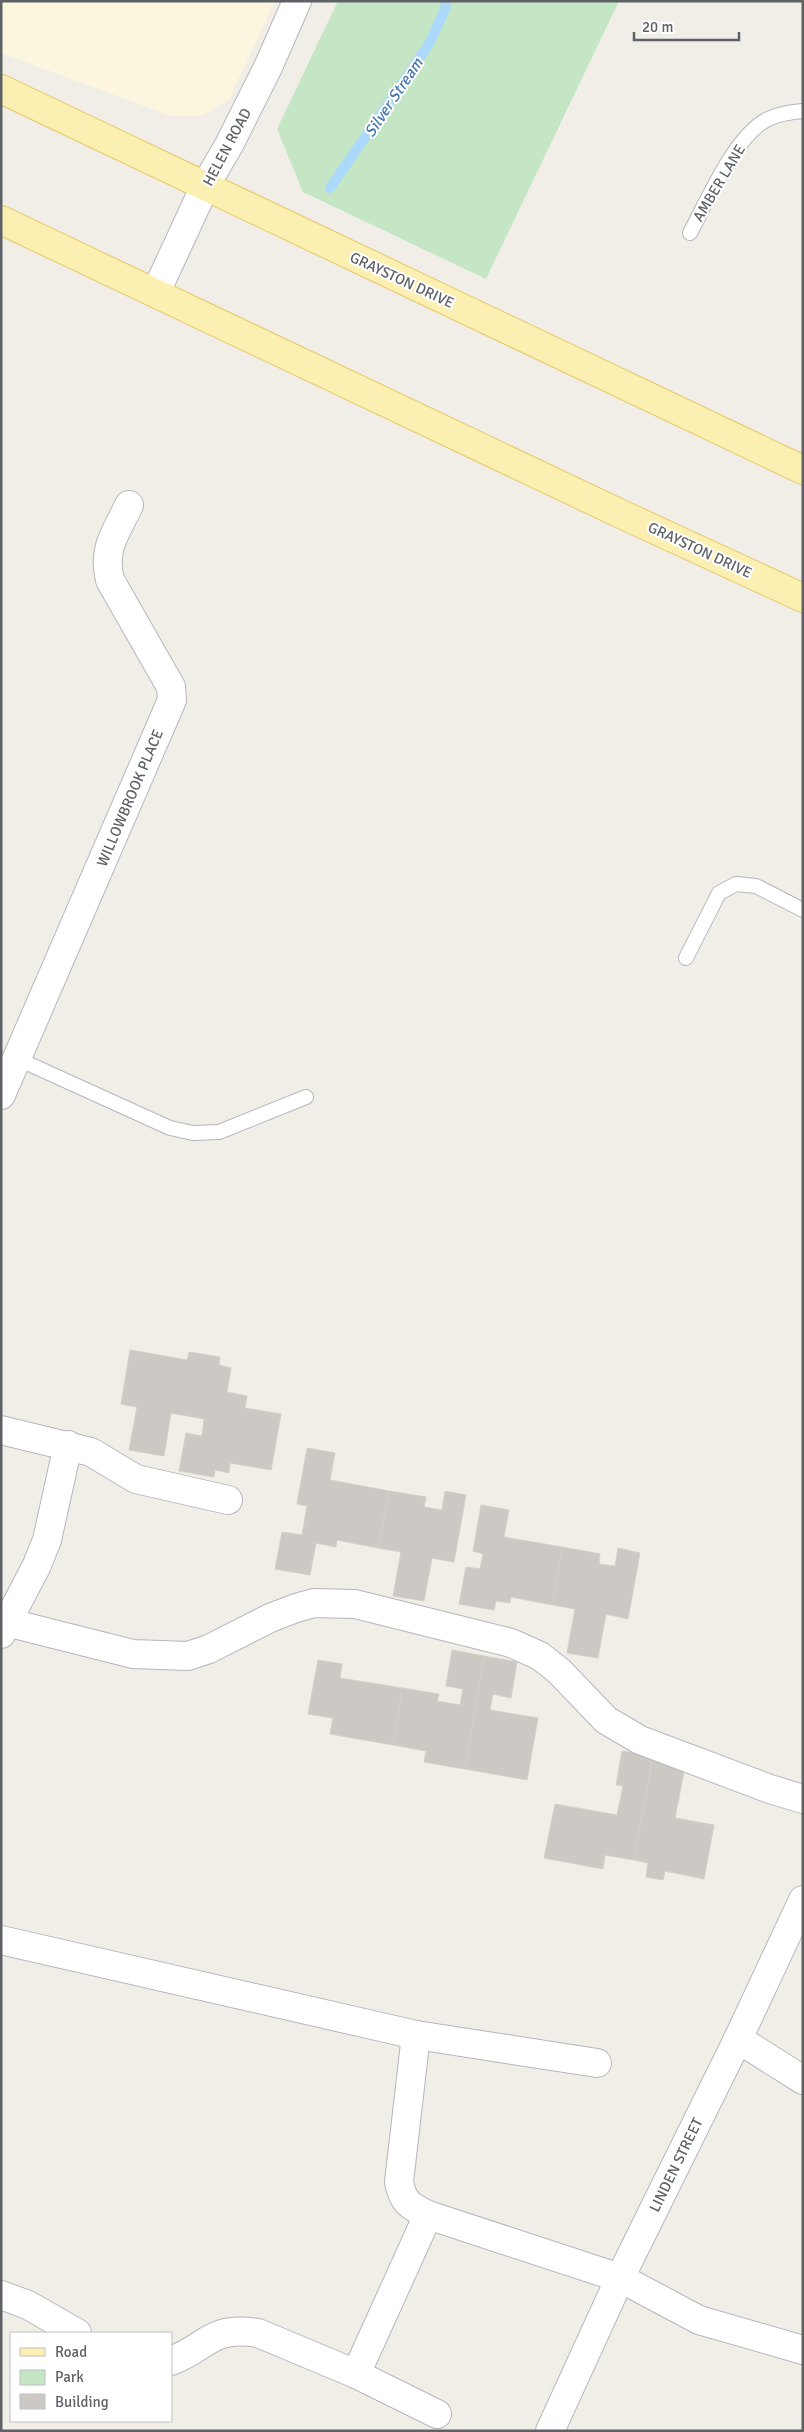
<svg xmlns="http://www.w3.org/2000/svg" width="804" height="2432" viewBox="0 0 804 2432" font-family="Signika,sans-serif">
<rect width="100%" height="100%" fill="#f0eee7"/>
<polygon fill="#fdf6df" points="1,1 275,1 229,99 202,116 171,116 1,53"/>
<polygon fill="#c5e6c5" points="338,1 619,1 486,279 303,192 277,129"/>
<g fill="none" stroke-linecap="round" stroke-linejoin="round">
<polyline stroke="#acd8fb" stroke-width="10" points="330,188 429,44 446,7 445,1"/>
</g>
<g fill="#ccc9c4" stroke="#d4d0c6">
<polygon points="130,1350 187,1360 189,1352 220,1357 219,1365 231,1368 227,1392 247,1396 245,1408 281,1414 271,1470 230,1463 229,1473 215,1470 214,1477 179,1471 186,1433 202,1436 204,1419 171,1413 164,1456 129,1450 137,1407 121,1404"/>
<polygon points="307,1448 335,1453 330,1480 389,1491 378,1548 337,1540 336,1547 316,1543 310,1575 275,1569 282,1532 302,1535 307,1506 297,1504"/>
<polygon points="389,1491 426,1497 424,1507 442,1510 445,1491 466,1495 454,1562 432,1558 424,1601 393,1596 401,1552 378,1548"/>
<polygon points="481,1505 509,1510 504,1537 562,1547 553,1605 511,1597 510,1603 496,1601 494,1610 459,1604 466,1567 480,1569 483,1554 473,1551"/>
<polygon points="562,1547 600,1554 599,1564 615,1566 618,1548 640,1553 628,1619 606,1614 598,1658 567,1653 575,1609 553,1605"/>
<polygon points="452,1650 484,1656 465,1769 424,1762 426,1751 393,1745 402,1688 439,1694 437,1701 460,1705 463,1689 446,1686"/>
<polygon points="484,1656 517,1662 511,1698 493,1694 490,1710 538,1718 527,1780 465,1769"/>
<polygon points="318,1660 342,1664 340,1678 402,1688 393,1745 330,1734 333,1718 308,1714"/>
<polygon points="622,1751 653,1756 634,1860 605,1855 603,1869 544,1858 555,1804 617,1815 623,1786 616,1785"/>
<polygon points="653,1756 686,1762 675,1818 714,1825 704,1879 665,1871 663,1880 646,1877 648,1863 634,1860"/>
</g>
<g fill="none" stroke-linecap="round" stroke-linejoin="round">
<g stroke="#b4b7bb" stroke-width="16">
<g id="service">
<path d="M690 233C708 200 733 139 766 120 777 114 790 112 803 111"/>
<polyline points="686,958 719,893 736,884 756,886 803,910"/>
<polyline points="18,1059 170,1128 193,1133 219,1132 306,1097"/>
</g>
</g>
<g stroke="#b4b7bb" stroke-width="30">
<g id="minor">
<polyline points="156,292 205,186 229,145 269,65 297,1"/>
<path d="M1 1095 172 700 171 687 110 580C102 548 116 533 129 505"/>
<polyline points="1,1430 91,1452 136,1479 228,1500"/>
<polyline points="6,1622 133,1654 188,1656 209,1649 270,1618 296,1608 314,1603 355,1604 511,1643 540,1656 559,1671 606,1720 640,1740 770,1789 803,1799"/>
<polyline points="1,1634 37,1565 47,1540 68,1445"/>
<polyline points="1,1940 416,2035 597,2063"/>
<path d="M416 2035 399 2182C403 2203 410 2206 428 2215L620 2278 699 2320 803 2350"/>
<polyline points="738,2039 803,2080"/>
<polyline points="1,2295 28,2305 77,2333"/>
<path d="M171 2361C209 2346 210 2326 258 2333L356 2374 437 2414"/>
<polyline points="356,2374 428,2215"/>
<polyline points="550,2431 620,2278 738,2039 803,1900"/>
</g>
</g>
<g stroke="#ebc665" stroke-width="30">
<g id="primary">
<polyline points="1,89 803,470"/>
<polyline points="1,220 621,514 803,598"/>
</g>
</g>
<use href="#service" stroke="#fff" stroke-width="14"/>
<use href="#minor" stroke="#fff" stroke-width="28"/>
<use href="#primary" stroke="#fbf0b1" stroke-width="28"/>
</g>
<g text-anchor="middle" stroke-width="4" stroke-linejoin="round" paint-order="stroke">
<g font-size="15" fill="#5e6267" stroke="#fff">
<text transform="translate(227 147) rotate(-62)" y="5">HELEN ROAD</text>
<text transform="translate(719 183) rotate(-59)" y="5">AMBER LANE</text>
<text transform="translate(402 280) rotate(25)" y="5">GRAYSTON DRIVE</text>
<text transform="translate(700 550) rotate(25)" y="5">GRAYSTON DRIVE</text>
<text transform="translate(130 798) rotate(-67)" y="5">WILLOWBROOK PLACE</text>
<text transform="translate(676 2165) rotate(-64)" y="5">LINDEN STREET</text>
</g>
<g font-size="16" font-style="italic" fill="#4879ae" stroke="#fff">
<text transform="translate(393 97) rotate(-56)" y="6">Silver Stream</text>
</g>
</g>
<rect width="804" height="2432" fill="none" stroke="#5e6267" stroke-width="5"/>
<rect x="10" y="2332" width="162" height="90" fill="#ffffff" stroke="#bfc0c2"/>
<rect x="20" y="2348" width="25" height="8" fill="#fbf0b1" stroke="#bfc0c2"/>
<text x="55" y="2357" font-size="15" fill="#5e6267">Road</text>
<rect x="20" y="2370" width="25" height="15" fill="#c5e6c5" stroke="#bfc0c2"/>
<text x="55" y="2382" font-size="15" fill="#5e6267">Park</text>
<rect x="20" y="2394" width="25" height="15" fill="#ccc9c4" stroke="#bfc0c2"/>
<text x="55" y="2407" font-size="15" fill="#5e6267">Building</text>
<path d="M634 32v8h105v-8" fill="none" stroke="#5e6267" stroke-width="2.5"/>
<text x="642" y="32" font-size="15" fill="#5e6267" stroke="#ffffff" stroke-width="4" paint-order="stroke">20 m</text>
</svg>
